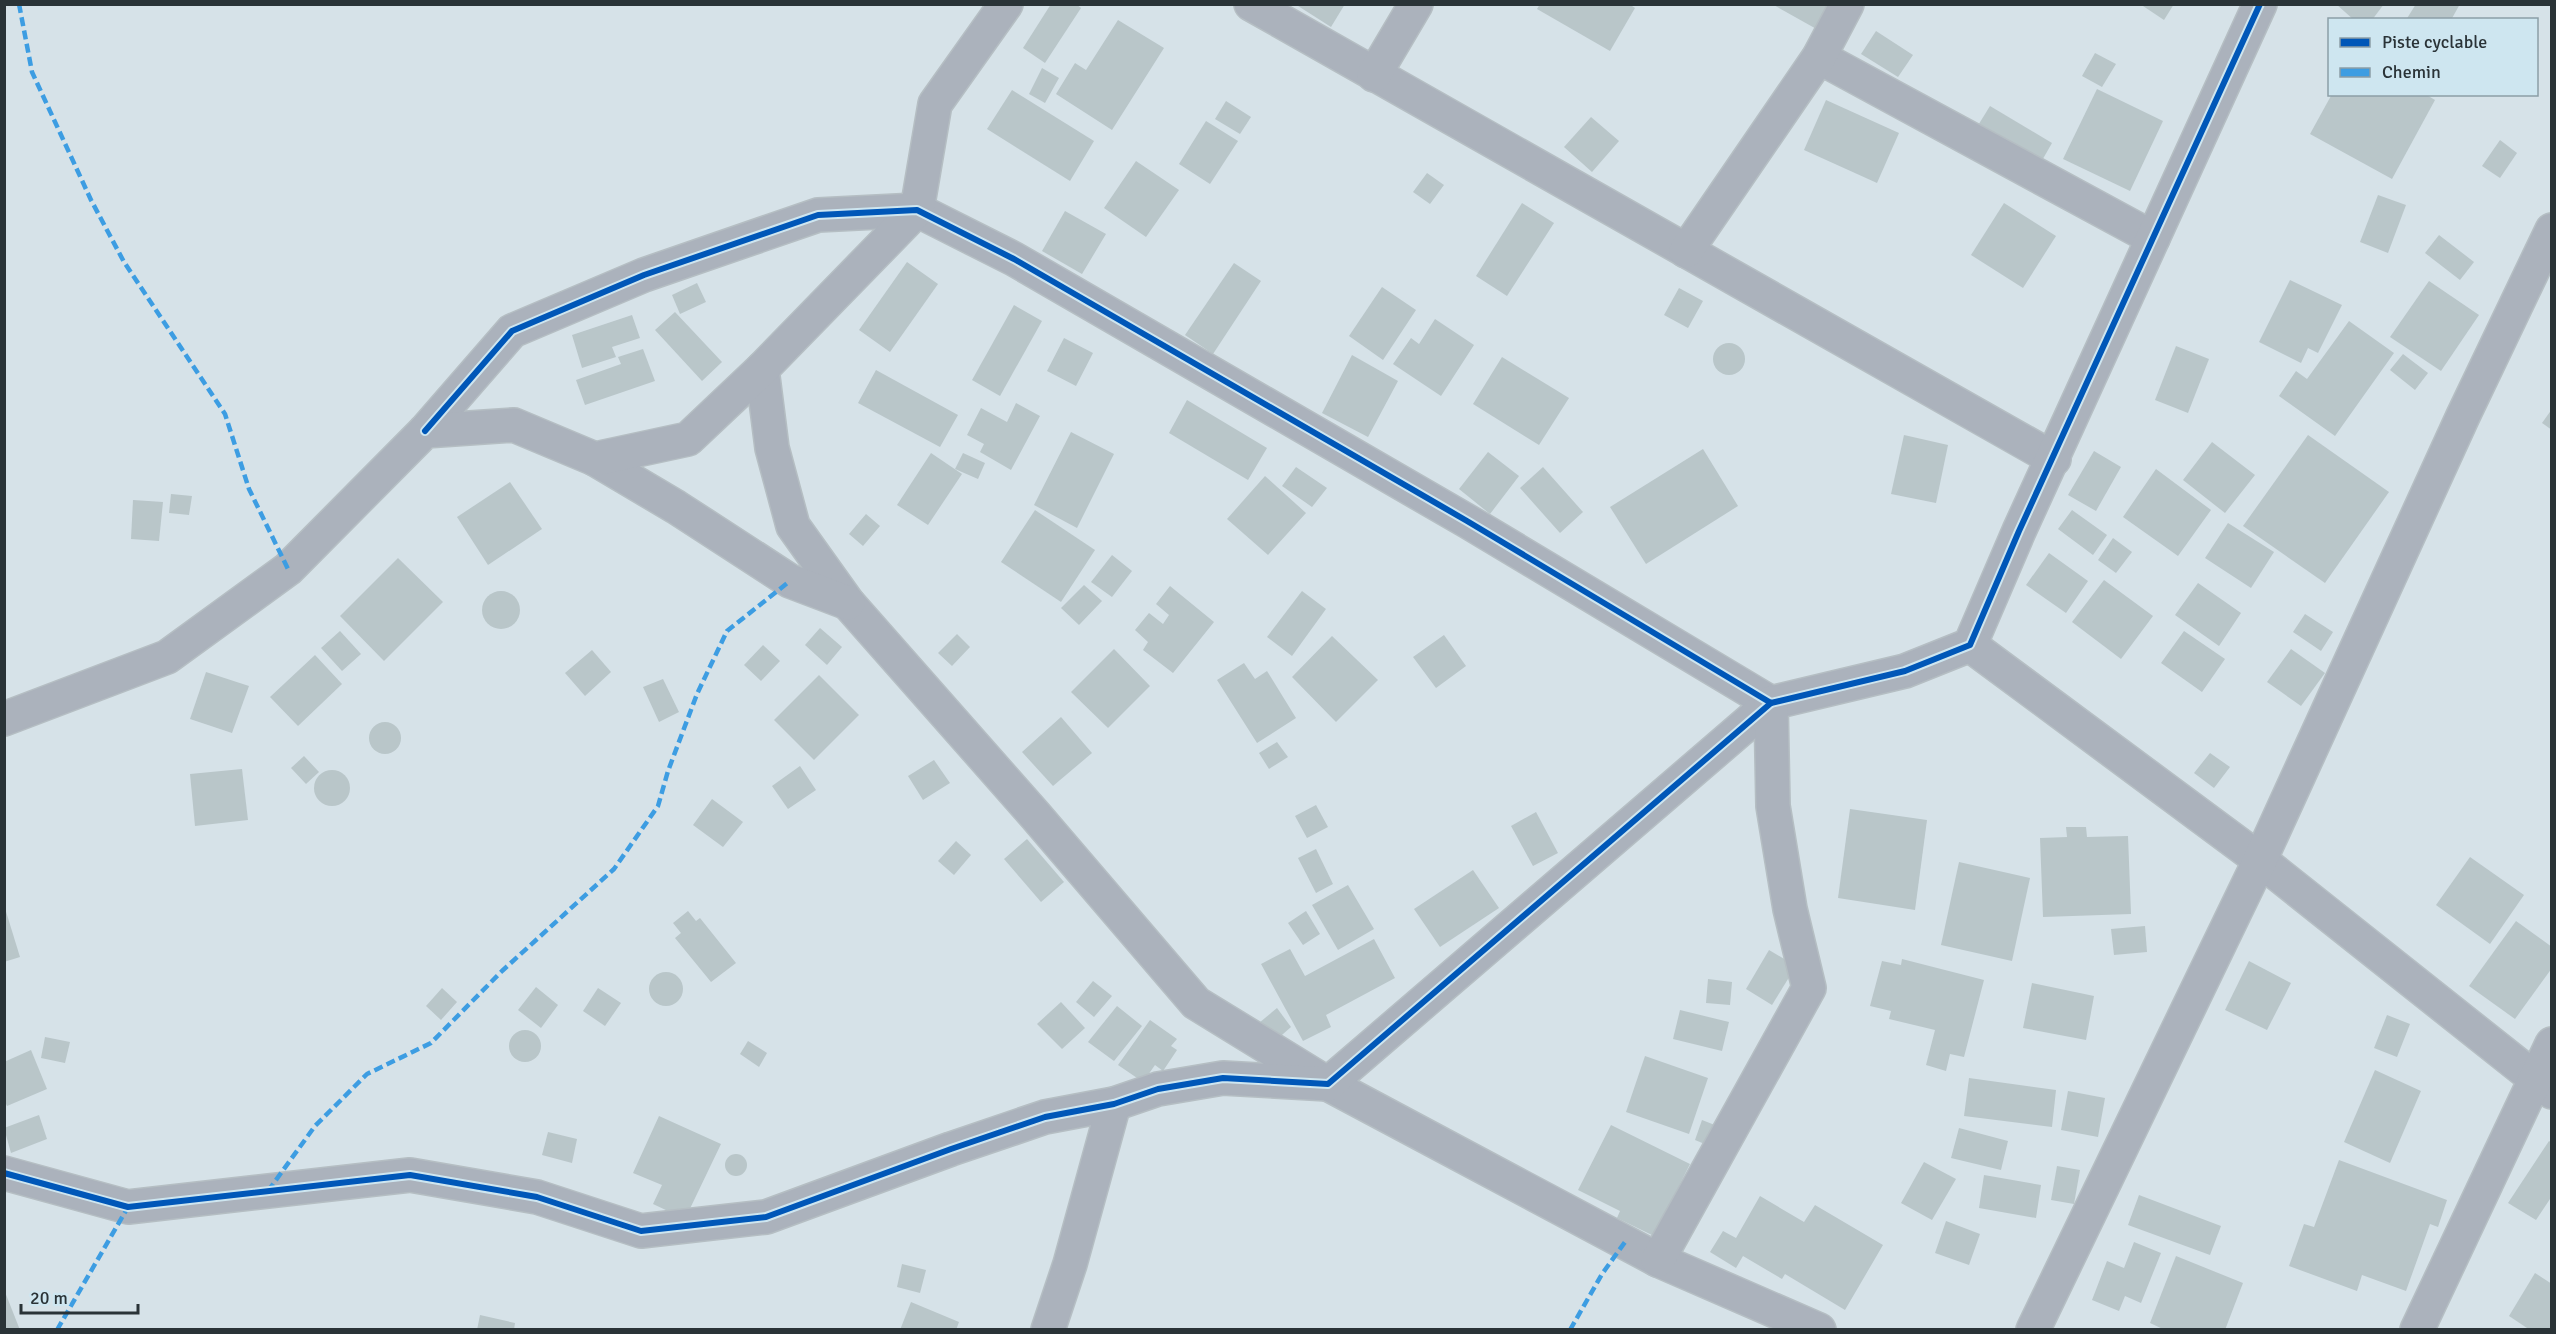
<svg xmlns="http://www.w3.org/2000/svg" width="2556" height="1334" viewBox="0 0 2556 1334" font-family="Signika,sans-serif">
<rect width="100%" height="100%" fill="#d6e2e8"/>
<g fill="#b9c6c9">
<polygon points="1051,4 1076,4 1081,8 1045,63 1023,48"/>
<polygon points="1295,4 1345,4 1331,27"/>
<polygon points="1540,4 1629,4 1635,8 1610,51 1537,9"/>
<polygon points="1772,4 1835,4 1820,31"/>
<polygon points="2140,4 2174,4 2164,20"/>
<polygon points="2336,4 2384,4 2372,20 2354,20"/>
<polygon points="2416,4 2460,4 2451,20 2406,20"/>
<polygon points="1118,20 1164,48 1112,130 1056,94 1075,63 1086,70"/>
<polygon points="1876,31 1913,55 1898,77 1861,54"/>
<polygon points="2095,53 2116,64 2102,87 2082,76"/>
<polygon points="1042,68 1059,78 1045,103 1029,94"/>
<polygon points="2097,89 2163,121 2130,191 2063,159"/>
<polygon points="1012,90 1094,141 1070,181 987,129"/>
<polygon points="2332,94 2425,94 2435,100 2392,179 2310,134"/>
<polygon points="1826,100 1899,133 1877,183 1804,150"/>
<polygon points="1226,101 1251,117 1240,134 1215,119"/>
<polygon points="1990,106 2052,143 2040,164 1977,127"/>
<polygon points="1591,117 1619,141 1592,172 1564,147"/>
<polygon points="1206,121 1238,141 1210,184 1179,164"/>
<polygon points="2500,140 2517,153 2500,178 2482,166"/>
<polygon points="1136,161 1179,190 1146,237 1104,208"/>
<polygon points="1427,173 1444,185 1430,204 1413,192"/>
<polygon points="2378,195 2406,205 2388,253 2360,242"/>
<polygon points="1522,203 1554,223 1507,296 1476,276"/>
<polygon points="2004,203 2056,236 2023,288 1971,255"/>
<polygon points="1065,211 1106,234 1082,274 1042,251"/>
<polygon points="2439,235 2474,262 2460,280 2425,253"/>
<polygon points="907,262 938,284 890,352 859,330"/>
<polygon points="1234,263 1261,281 1213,354 1185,335"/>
<polygon points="2290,280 2342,305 2318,353 2308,348 2301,363 2259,342"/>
<polygon points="2429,281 2479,315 2441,371 2390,337"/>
<polygon points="697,283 706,302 680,314 672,295"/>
<polygon points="1382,287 1416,310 1383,360 1349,336"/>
<polygon points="1679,288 1703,301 1688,328 1664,315"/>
<polygon points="1014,305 1042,321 1000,396 972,380"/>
<polygon points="675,312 722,362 702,381 655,330"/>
<polygon points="632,315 640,338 612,347 616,357 582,368 572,335"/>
<polygon points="1435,319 1474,345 1441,396 1393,364 1411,338 1419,344"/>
<polygon points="2349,321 2394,353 2335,436 2279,396 2296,371 2307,379"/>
<polygon points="1064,338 1093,353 1076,386 1047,371"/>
<circle cx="1729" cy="359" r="16"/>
<polygon points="2176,346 2209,359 2188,413 2155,400"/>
<polygon points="643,349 655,381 585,405 576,380 621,364 618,357"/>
<polygon points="2403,354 2428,373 2415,390 2390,370"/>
<polygon points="1352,355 1398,381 1368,437 1322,413"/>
<polygon points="1502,357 1569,398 1539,445 1473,404"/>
<polygon points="876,370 958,415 940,447 858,403"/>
<polygon points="1187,400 1267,448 1248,480 1169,433"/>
<polygon points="1016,403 1040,416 1011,470 980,452 984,444 967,435 981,408 1007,422"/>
<polygon points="2552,409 2552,430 2542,423"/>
<polygon points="1071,432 1114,454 1077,528 1034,505"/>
<polygon points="1904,435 1948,445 1936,503 1891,494"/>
<polygon points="2308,435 2389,492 2325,583 2243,526"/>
<polygon points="2212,442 2255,475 2225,513 2183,480"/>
<polygon points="1703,449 1738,506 1646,564 1610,507"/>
<polygon points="2094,451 2121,467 2096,511 2068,495"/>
<polygon points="1488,452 1519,476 1490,514 1459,489"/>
<polygon points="931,453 962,474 928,525 897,505"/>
<polygon points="963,453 985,463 978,479 955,469"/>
<polygon points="1296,467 1327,488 1312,507 1282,486"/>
<polygon points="1543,467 1583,512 1560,533 1520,488"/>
<polygon points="2156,469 2211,510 2178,556 2123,517"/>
<polygon points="1265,476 1306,513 1268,555 1227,519"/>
<polygon points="510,482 542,529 488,565 457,517"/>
<polygon points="171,494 192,496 189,515 169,513"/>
<polygon points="133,500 163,502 159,541 131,539"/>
<polygon points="1035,510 1095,550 1061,602 1001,562"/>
<polygon points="2072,510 2107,535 2093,555 2058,529"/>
<polygon points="866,514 880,526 863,546 849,534"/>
<polygon points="2228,523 2274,552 2251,588 2205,558"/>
<polygon points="2113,538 2132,552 2116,573 2098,560"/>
<polygon points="2049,553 2088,581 2066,613 2026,585"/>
<polygon points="1112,555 1132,571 1112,597 1091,582"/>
<polygon points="398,558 443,602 384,661 340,616"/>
<polygon points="2104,580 2153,616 2121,659 2072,622"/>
<polygon points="2198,583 2241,613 2219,646 2175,615"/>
<polygon points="1084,585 1102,601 1079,625 1061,608"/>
<polygon points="1170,586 1214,622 1173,673 1143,650 1148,642 1135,630 1149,613 1163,624 1169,615 1156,604"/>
<polygon points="1302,591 1326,609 1292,656 1267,637"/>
<circle cx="501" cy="610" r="19"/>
<polygon points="2305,614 2333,632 2321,651 2293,632"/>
<polygon points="820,628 842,647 827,665 805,645"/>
<polygon points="340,631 361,654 342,671 321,648"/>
<polygon points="2184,631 2225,659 2202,692 2161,663"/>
<polygon points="957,634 970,647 952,666 938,653"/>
<polygon points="1444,635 1466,666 1436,688 1413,657"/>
<polygon points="1332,636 1378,680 1336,722 1292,677"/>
<polygon points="763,645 780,661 761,681 744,665"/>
<polygon points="1114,649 1150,686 1108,728 1071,692"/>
<polygon points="2291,649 2325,673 2301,706 2267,682"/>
<polygon points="592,650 611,672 585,696 565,673"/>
<polygon points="315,655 342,684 298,726 270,697"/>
<polygon points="1244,663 1255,679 1267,671 1296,718 1257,743 1217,680"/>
<polygon points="206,672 249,686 232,733 190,719"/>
<polygon points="819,675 859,715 814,760 774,720"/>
<polygon points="663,679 679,712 659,722 643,687"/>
<polygon points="1061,717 1092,753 1053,786 1022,752"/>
<circle cx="385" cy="738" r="16"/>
<polygon points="1277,742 1288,757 1269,769 1259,753"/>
<polygon points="2210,753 2230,767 2214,788 2194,773"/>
<polygon points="304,756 319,772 306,784 291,768"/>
<polygon points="934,760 950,783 923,800 908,776"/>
<polygon points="800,766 816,790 788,809 772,786"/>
<polygon points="242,769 248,820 195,826 190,774"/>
<circle cx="332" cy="788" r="18"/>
<polygon points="712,799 743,822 723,847 693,825"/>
<polygon points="1316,805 1328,827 1307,838 1295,816"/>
<polygon points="1850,809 1927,820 1915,910 1838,898"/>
<polygon points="1536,812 1558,853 1533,866 1511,826"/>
<polygon points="2066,827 2086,827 2087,837 2128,836 2131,914 2043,917 2040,838 2067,837"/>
<polygon points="1027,839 1064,882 1041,902 1004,859"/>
<polygon points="956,841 971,855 954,875 938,861"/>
<polygon points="1316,849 1333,884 1316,893 1298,858"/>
<polygon points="2470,857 2524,895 2490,944 2436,905"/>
<polygon points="1959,862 2030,878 2012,961 1941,945"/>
<polygon points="1473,870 1499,908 1440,947 1414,909"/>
<polygon points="1348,885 1374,929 1338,950 1312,905"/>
<polygon points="4,905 20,957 4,962"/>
<polygon points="688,911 696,921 700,918 736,963 711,982 675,938 681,933 673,923"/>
<polygon points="1306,911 1320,934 1303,945 1288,923"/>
<polygon points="2516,921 2552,947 2552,968 2515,1019 2469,986"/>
<polygon points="2145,926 2147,952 2114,955 2111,929"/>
<polygon points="1374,939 1395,978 1326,1015 1331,1027 1303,1041 1261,964 1290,949 1305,976"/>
<polygon points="1769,950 1796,966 1772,1005 1746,989"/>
<polygon points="1902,959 1984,980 1964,1057 1950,1054 1946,1071 1926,1065 1935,1030 1889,1019 1891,1011 1870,1006 1882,961 1901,965"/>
<polygon points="2249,961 2291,983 2267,1030 2225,1010"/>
<circle cx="666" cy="989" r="17"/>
<polygon points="1708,979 1732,982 1730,1005 1706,1003"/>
<polygon points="1093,981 1112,996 1094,1017 1076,1002"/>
<polygon points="2032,983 2094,996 2086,1040 2023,1028"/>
<polygon points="536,987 558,1005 541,1028 518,1010"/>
<polygon points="442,988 457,1002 441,1020 426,1006"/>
<polygon points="598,988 621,1003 605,1026 583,1011"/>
<polygon points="1061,1002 1085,1028 1062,1049 1037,1024"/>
<polygon points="1117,1006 1142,1026 1114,1061 1088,1042"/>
<polygon points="1277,1008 1291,1027 1274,1042 1259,1023"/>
<polygon points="1680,1010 1729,1022 1722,1051 1673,1039"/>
<polygon points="2387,1015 2410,1024 2397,1057 2374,1048"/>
<polygon points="1150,1020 1177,1039 1171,1046 1177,1050 1163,1071 1155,1065 1143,1082 1118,1065"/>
<circle cx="525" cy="1046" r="16"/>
<polygon points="45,1037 70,1042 65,1063 41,1058"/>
<polygon points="748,1041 767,1053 759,1067 740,1054"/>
<polygon points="31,1050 47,1089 7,1106 4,1100 4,1062"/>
<polygon points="1645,1056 1708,1078 1689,1134 1626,1112"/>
<polygon points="2375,1070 2421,1091 2390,1163 2344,1142"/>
<polygon points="1969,1078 2056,1090 2052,1127 1964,1116"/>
<polygon points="2068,1091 2105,1098 2098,1137 2061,1130"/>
<polygon points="39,1115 47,1139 11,1153 4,1128"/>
<polygon points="659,1116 721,1144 685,1219 653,1204 662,1185 633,1173"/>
<polygon points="1702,1120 1725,1129 1717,1149 1695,1140"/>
<polygon points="1611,1125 1690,1164 1654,1236 1617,1218 1620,1211 1578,1190"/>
<polygon points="1959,1128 2008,1141 2001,1170 1951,1158"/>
<polygon points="548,1132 577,1139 572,1163 542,1155"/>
<polygon points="2549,1141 2552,1143 2552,1196 2536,1220 2508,1203"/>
<circle cx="736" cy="1165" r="11"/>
<polygon points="2339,1160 2447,1200 2438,1227 2430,1224 2406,1291 2362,1275 2357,1291 2289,1266 2304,1224 2314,1227"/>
<polygon points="1924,1162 1956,1179 1932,1220 1901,1203"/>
<polygon points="2057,1166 2080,1170 2074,1204 2051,1200"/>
<polygon points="1984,1175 2041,1185 2036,1218 1979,1208"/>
<polygon points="2139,1195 2221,1226 2210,1255 2128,1225"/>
<polygon points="1760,1196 1804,1222 1815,1205 1883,1245 1845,1310 1785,1274 1782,1279 1743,1256 1736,1268 1710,1252 1723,1231 1736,1238"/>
<polygon points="1946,1221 1980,1234 1969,1265 1935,1253"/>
<polygon points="2134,1242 2161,1253 2141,1303 2125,1296 2119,1311 2092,1300 2107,1261 2124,1268"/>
<polygon points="2176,1256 2243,1283 2225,1330 2165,1330 2150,1323"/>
<polygon points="902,1264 926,1270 920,1293 897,1287"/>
<polygon points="2535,1273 2552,1284 2552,1330 2530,1330 2509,1316"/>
<polygon points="5,1292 20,1330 4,1330"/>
<polygon points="911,1302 959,1322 956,1330 900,1330"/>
<polygon points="480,1315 515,1323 514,1330 477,1330"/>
</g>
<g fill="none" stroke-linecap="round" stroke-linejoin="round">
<g stroke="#b5bec3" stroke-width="36">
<g id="minor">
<polyline points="1251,4 2054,459"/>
<polyline points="1819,57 2153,238"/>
<polyline points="1374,75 1416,4"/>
<polyline points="1686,251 1819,57 1847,4"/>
<polyline points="762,369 772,448 793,526 848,603 1035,815 1196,1003 1328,1084 1658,1260 1819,1330"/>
<polyline points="425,431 512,331 644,275 818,215 917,210 1014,259 1467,521 1771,703 1905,671 1970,645 2019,531 2260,4"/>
<polyline points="595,459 676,507 790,581 848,603"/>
<polyline points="1970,645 2260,860 2552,1092"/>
<polyline points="4,719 167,657 288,569 425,431 514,425 595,459 688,439 762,369 917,210 935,104 1006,4"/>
<polyline points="4,1173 128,1207 410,1175 537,1197 641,1231 766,1217 951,1149 1045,1117 1114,1104 1158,1089 1223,1078 1328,1084 1771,703"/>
<polyline points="1658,1260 1809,988 1790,909 1773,806 1771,703"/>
<polyline points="1048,1330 1070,1264 1114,1104"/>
<polyline points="2033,1330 2260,860 2463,416 2552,230"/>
<polyline points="2417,1330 2552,1044"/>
</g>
</g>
<use href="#minor" stroke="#abb2bc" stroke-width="33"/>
<g stroke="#3d9de2" stroke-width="4.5" stroke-dasharray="9 4.5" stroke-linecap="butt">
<polyline points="19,4 32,72 91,200 124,262 225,414 249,489 288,569"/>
<polyline points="268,1191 315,1126 367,1074 431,1043 502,971 614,869 658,806 668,771 697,694 727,631 790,581"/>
<polyline points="57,1330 128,1207"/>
<polyline points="1570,1330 1602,1274 1625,1242"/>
</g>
<g stroke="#cee6f0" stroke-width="10">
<g id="cycleway">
<polyline points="425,431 512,331 644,275 818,215 917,210 1014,259 1467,521 1771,703 1905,671 1970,645 2019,531 2260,4"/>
<polyline points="4,1173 128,1207 410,1175 537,1197 641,1231 766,1217 951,1149 1045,1117 1114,1104 1158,1089 1223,1078 1328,1084 1771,703"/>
</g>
</g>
<use href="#cycleway" stroke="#0057b8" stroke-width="6"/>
</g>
<rect width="2556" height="1334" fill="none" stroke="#2a3337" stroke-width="12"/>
<rect x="2328" y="18" width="210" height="78" fill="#cee6f0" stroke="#8c9ea6" stroke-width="1.5"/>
<rect x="2340" y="38" width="30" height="9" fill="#0057b8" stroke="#8c9ea6" stroke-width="1.5"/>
<text x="2382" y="48" font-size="18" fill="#2a3337">Piste cyclable</text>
<rect x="2340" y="68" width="30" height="9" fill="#3d9de2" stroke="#8c9ea6" stroke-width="1.5"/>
<text x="2382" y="78" font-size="18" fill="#2a3337">Chemin</text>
<path d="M21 1304v9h117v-9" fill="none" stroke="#2a3337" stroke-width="3"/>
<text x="30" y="1304" font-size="18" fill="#2a3337" stroke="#cee6f0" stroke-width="4.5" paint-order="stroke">20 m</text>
</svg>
